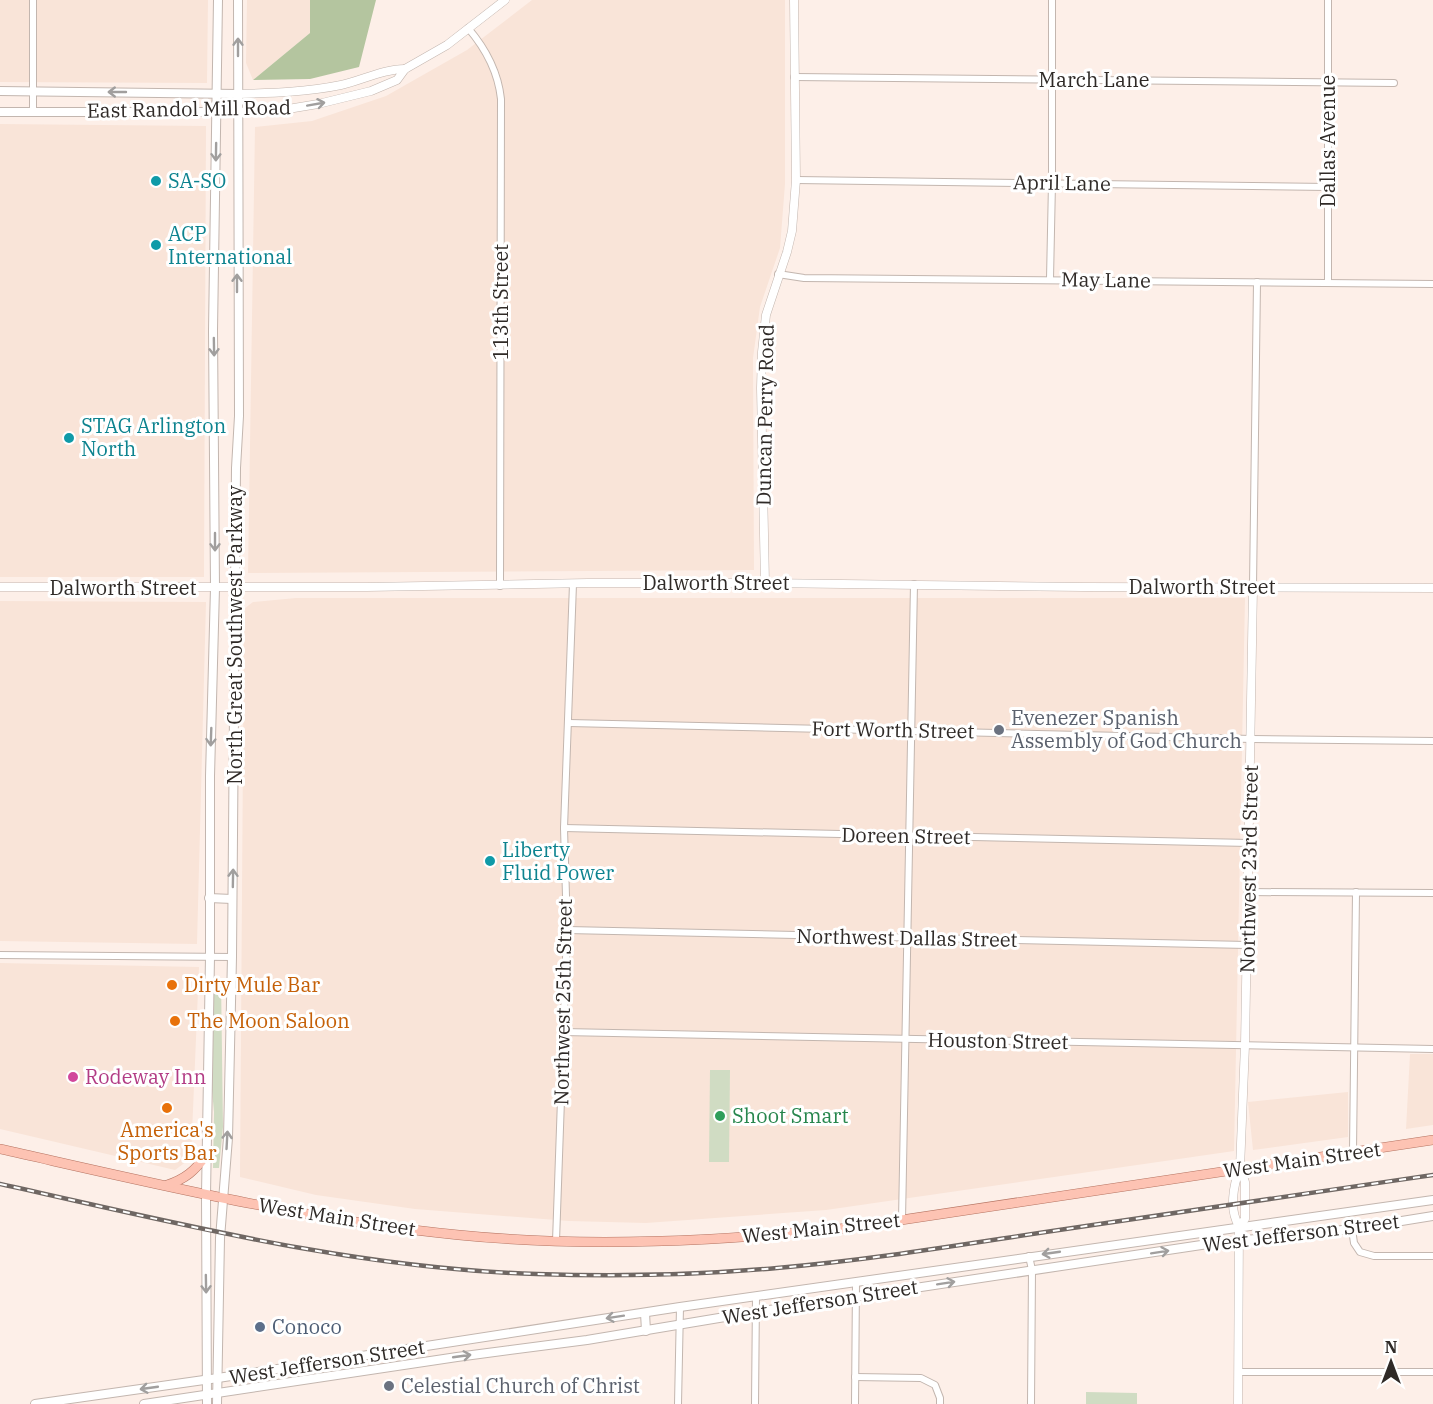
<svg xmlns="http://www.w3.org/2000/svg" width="1433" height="1404" viewBox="0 0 1433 1404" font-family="'IBM Plex Serif',serif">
<rect width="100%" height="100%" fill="#fdefe8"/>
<g fill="#f9e4d8">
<polygon points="0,0 208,0 207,83 0,82"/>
<polygon points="247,0 310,0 310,33 253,80 246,63"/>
<polygon points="532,0 785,0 785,184 780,248 760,307 753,358 754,570 248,573 255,127 312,121 386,96 467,50"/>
<polygon points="0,124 206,126 204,577 0,577"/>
<polygon points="296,598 1245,598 1234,1151 826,1210 646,1223 569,1221 415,1209 316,1195 240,1177 244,609 253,602"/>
<polygon points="0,601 206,602 197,944 0,941"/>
<polygon points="0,963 199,967 191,1158 175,1170 0,1129"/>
<polygon points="1410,1054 1433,1054 1433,1125 1406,1129"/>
<polygon points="1348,1092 1348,1137 1253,1150 1248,1102"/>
</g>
<g fill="#d0dcc3">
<polygon points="217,976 221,979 223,1127 219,1168 213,1168 214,1112 210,1068 213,977"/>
<polygon points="710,1070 730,1070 729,1162 709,1162"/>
<polygon points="1086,1392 1137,1393 1137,1404 1086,1404"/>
</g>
<polygon fill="#b4c59f" points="310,0 376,0 359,67 310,79 253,80 310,33"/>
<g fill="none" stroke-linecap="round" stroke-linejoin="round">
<g stroke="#c3b6af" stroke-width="8">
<g id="minor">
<polyline points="33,0 33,112"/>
<path d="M468 28C486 49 498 71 501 99L500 586"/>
<polyline points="794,77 1394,83"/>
<polyline points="796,180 1328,187"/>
<polyline points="778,274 804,278 1433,284"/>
<polyline points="1050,279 1052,183 1052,0"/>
<polyline points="1328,282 1328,0"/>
<polyline points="1253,587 1257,282"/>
<polyline points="569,723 1252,739 1433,741"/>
<polyline points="564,828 1249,843"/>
<polyline points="1248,892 1433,893"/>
<polyline points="567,930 1247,945"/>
<polyline points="0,955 232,957"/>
<polyline points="563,1032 1433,1049"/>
<polyline points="1353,1152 1356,892"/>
<polyline points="902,1220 914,584"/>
<polyline points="1352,1229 1354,1243 1360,1252 1374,1256 1433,1256"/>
<polyline points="556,1241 567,930 564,828 573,584"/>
<polyline points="1029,1256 1032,1270 1031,1404"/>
<polyline points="1239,1372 1433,1372"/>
<polyline points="855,1377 921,1378 935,1385 940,1398 940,1404"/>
<polyline points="678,1404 680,1307"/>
<polyline points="755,1404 756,1296"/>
<polyline points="855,1404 856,1282"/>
</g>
</g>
<g stroke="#c3b6af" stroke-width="9">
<g id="tertiary">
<path d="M238 94C273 93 307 92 341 85 363 80 383 69 405 69"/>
<polyline points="237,112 288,109 318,104 371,91 397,80 405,69 447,45 505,0"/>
<polyline points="765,583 761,388 762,352 766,315 787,252 792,231 796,180 794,0"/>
<polyline points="0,587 367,587 588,583 765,583 1083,587 1433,588"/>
<polyline points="1239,1226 1245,1219 1245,1182 1240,1168"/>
<path d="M1238 1404 1239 1226C1229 1210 1233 1186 1240 1168L1245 1045 1253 587"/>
</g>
</g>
<g stroke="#c3b6af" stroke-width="10">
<g id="secondary">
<polyline points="0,91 238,94"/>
<polyline points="0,112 237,112"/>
<polyline points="209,898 232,899"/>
<polyline points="645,1313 646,1331"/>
<polyline points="35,1404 218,1378 680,1307 1433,1200"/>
<polyline points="144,1404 457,1357 587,1340 755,1312 1208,1244 1352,1229 1433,1216"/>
<polyline points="207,1404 206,1195 210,957 210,776 215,588 213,331 218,0"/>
<polyline points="217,1404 220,1238 228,1138 232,957 236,468 239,416 238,0"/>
</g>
</g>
<g stroke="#b47361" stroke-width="10">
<g id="primary">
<path d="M0 1149C152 1183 304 1220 459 1235 588 1248 719 1241 848 1228L1433 1140"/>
<path d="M167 1185C185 1179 195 1171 206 1155"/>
</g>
</g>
<use href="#minor" stroke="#fff" stroke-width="6"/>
<use href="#tertiary" stroke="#fff" stroke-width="8"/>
<use href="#secondary" stroke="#fff" stroke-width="8"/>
<use href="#primary" stroke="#fdc3b3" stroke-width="9"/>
<g stroke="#6f6763" stroke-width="4.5">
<path id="rail" d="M0 1184C177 1223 355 1269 537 1274 618 1277 698 1275 777 1268 872 1260 965 1244 1059 1230 1183 1212 1308 1193 1433 1175"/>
</g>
<use href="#rail" stroke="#fff" stroke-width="2" stroke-dasharray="7" stroke-linecap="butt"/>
</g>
<defs><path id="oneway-shaft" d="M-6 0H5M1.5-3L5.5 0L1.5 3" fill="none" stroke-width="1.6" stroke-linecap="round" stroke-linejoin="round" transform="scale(1.5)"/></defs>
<g stroke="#a19f9e">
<use href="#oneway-shaft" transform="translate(238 47) rotate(-90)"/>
<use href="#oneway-shaft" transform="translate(117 92) rotate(-180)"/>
<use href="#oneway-shaft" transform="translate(316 104) rotate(-10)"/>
<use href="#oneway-shaft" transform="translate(216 152) rotate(91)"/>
<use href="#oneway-shaft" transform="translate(237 283) rotate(-90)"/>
<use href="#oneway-shaft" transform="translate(214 347) rotate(89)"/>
<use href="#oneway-shaft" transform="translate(215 542) rotate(90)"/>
<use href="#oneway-shaft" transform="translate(211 737) rotate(92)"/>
<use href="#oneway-shaft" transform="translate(233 878) rotate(-89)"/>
<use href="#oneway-shaft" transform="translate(227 1140) rotate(-87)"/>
<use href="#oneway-shaft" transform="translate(1160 1252) rotate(-9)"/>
<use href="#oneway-shaft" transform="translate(1051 1253) rotate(172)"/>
<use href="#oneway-shaft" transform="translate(946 1283) rotate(-9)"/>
<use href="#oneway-shaft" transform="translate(206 1284) rotate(89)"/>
<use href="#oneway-shaft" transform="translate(615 1317) rotate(171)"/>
<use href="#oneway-shaft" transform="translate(462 1356) rotate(-8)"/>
<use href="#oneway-shaft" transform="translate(149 1388) rotate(172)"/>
</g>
<g fill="#0f9aa8" stroke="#fff" stroke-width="2">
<circle cx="156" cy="181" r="6"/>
<circle cx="156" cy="245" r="6"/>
<circle cx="69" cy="438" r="6"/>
<circle cx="490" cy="861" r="6"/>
</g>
<g fill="#6b7280" stroke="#fff" stroke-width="2">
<circle cx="999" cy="730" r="6"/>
<circle cx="389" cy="1386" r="6"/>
</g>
<g fill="#e8710a" stroke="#fff" stroke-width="2">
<circle cx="172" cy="985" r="6"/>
<circle cx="175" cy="1021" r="6"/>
<circle cx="167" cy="1108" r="6"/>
</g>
<circle fill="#d1479c" stroke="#fff" stroke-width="2" cx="73" cy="1077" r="6"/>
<circle fill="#2e9e5b" stroke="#fff" stroke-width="2" cx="720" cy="1116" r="6"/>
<circle fill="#5c6f8a" stroke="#fff" stroke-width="2" cx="260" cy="1327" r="6"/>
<g text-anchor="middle" stroke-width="6" stroke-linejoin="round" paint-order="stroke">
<g font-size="20" fill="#2f2a27" stroke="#fff">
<text x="1094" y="87">March Lane</text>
<text transform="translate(189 109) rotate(-1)" y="7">East Randol Mill Road</text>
<text transform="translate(1328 141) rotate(-90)" y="7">Dallas Avenue</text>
<text transform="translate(1062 183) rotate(1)" y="7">April Lane</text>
<text transform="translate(1106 280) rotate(1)" y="7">May Lane</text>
<text transform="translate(501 302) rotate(-90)" y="7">113th Street</text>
<text transform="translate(765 415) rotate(-89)" y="7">Duncan Perry Road</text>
<text x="716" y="590">Dalworth Street</text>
<text x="1202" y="594">Dalworth Street</text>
<text x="123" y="595">Dalworth Street</text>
<text transform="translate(235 635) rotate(-90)" y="7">North Great Southwest Parkway</text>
<text transform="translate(893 730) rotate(1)" y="7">Fort Worth Street</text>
<text transform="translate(906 836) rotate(1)" y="7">Doreen Street</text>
<text transform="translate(1249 869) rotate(-89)" y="7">Northwest 23rd Street</text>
<text transform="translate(907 938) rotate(1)" y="7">Northwest Dallas Street</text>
<text transform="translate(563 1002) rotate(-89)" y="7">Northwest 25th Street</text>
<text transform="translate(998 1041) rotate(1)" y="7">Houston Street</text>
<text transform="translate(1302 1160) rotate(-8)" y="7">West Main Street</text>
<text transform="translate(337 1217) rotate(9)" y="7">West Main Street</text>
<text transform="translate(821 1228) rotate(-6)" y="7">West Main Street</text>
<text transform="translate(1301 1233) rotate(-7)" y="7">West Jefferson Street</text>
<text transform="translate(820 1302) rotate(-9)" y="7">West Jefferson Street</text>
<text transform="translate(327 1362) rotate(-9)" y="7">West Jefferson Street</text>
</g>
<g font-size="20" fill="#0d838f" stroke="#fff" text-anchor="start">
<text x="168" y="188">SA-SO</text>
<text x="168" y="241">ACP<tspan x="168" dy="23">International</tspan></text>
<text x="81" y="433">STAG Arlington<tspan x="81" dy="23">North</tspan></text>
<text x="502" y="857">Liberty<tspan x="502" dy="23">Fluid Power</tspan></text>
</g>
<g font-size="20" fill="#5b616d" stroke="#fff" text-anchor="start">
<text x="1011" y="725">Evenezer Spanish<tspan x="1011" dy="23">Assembly of God Church</tspan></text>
<text x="401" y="1393">Celestial Church of Christ</text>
</g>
<g font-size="20" fill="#c56008" stroke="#fff" text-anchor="start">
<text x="184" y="992">Dirty Mule Bar</text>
<text x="187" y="1028">The Moon Saloon</text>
<text x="167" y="1137" text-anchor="middle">America's<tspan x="167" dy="23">Sports Bar</tspan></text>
</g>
<g font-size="20" fill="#b23c85" stroke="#fff" text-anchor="start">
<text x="85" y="1084">Rodeway Inn</text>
</g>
<g font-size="20" fill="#27864d" stroke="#fff" text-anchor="start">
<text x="732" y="1123">Shoot Smart</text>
</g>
<g font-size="20" fill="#4e5e75" stroke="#fff" text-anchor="start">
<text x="272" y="1334">Conoco</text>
</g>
</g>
<g transform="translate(1391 1362)" stroke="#ffffff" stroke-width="4.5" paint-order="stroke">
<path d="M0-4.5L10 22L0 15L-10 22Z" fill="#2f2a27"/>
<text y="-9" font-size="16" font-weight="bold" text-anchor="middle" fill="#2f2a27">N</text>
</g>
</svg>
